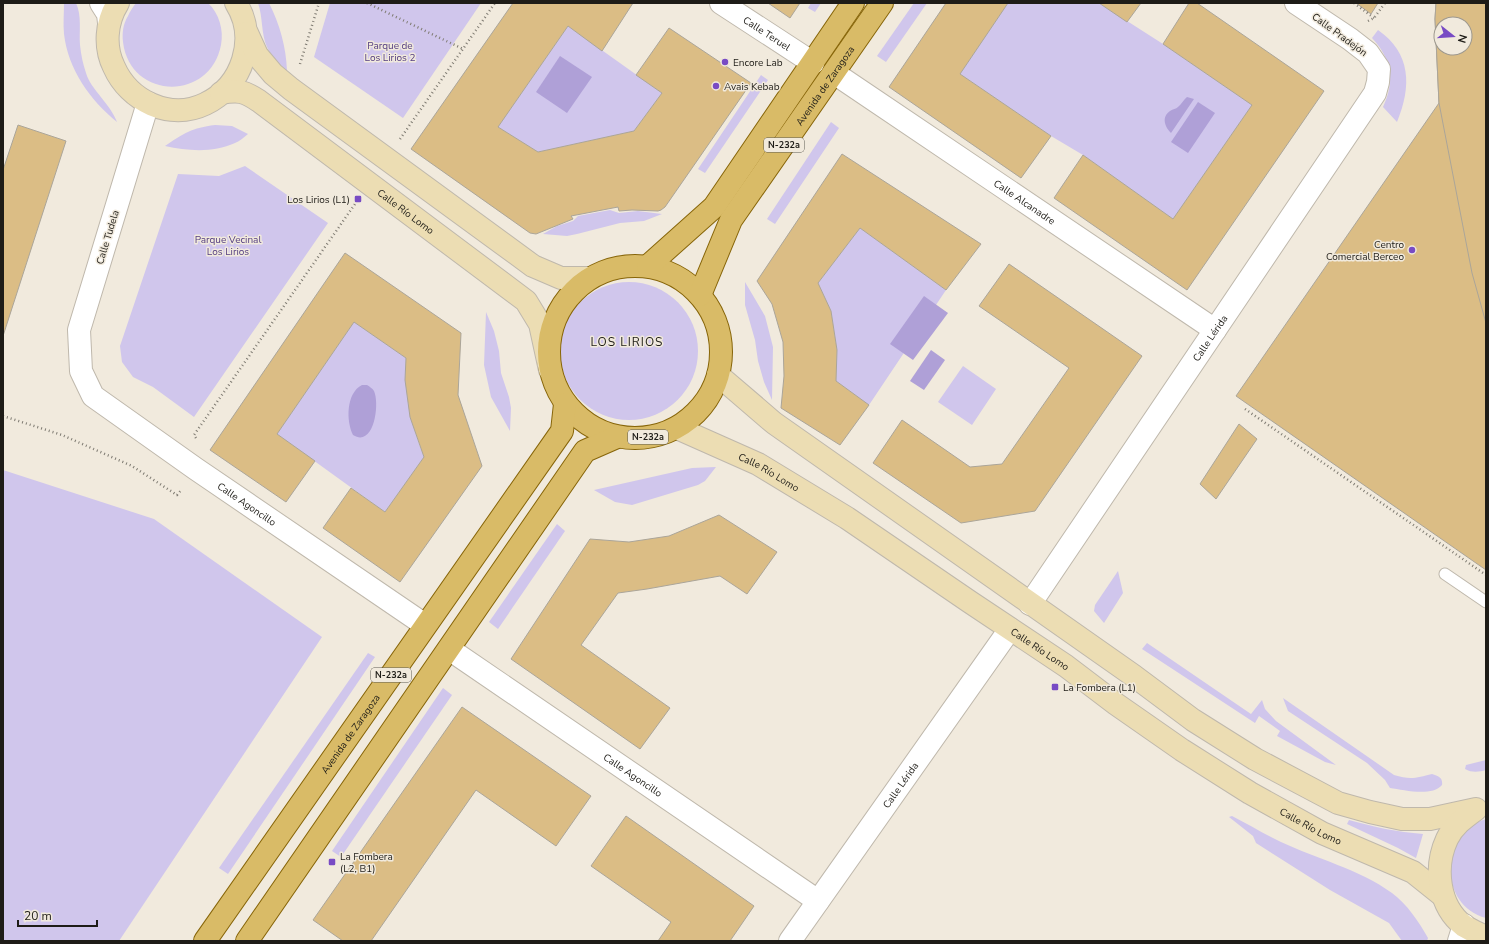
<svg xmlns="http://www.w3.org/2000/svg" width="1489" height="944" viewBox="0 0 1489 944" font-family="'Nunito Sans',sans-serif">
<rect width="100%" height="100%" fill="#f1eadd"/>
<g fill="#d0c6ec">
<path d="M64 3H76C82 16 79 31 80 45 81 55 83 64 86 73 91 90 110 103 117 122 90 100 68 69 64 34 63 24 64 13 64 3Z"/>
<path d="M136 3H208C219 13 224 30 221 45 210 102 130 100 123 42 122 33 123 24 128 16 130 11 133 7 136 3Z"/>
<path d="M258 3H269C280 25 286 47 287 71 280 64 271 57 267 47 261 34 263 17 258 3Z"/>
<polygon points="330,3 481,3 403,118 314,57"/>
<polygon points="811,3 821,3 815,12 808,8"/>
<polygon points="914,3 927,3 886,62 877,56"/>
<polygon points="1008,3 1099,3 1163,44 1252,105 1173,219 1083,155 1051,136 960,74"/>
<polygon points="568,26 662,93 634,131 538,152 498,127"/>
<path d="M1378 30C1411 53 1412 86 1397 122L1383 107C1395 82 1392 59 1372 38Z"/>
<polygon points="761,75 768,80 705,173 698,169"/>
<polygon points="831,122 839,128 775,224 767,219"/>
<path d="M215 125 232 126 248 134C244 137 240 141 235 143 213 153 188 151 165 146 184 133 192 128 215 125Z"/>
<polygon points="245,166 328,223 194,417 153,387 133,377 122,362 120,346 178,174 219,176"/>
<polygon points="610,210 619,213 638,211 662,214 644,221 620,223 577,234 567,236 543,234 557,226 573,221 578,216"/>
<polygon points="860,228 946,290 869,405 836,381 837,350 831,311 818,283"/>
<circle cx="629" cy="351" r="69"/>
<polygon points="745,282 765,316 773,347 772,400 764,382 758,361 755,340 745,305"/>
<polygon points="486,312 494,331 499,351 501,373 509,397 511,408 510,431 491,397 484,365"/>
<path d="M354 322 406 358C405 395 410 422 424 457L385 512 277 434Z"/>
<polygon points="963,366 996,389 972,425 938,402"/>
<polygon points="716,467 705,481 698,485 632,505 615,502 594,490 692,468"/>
<polygon points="3,470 154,519 322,637 119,941 3,941"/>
<polygon points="557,524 565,531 498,629 489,622"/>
<polygon points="1118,571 1123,593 1104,623 1094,611 1095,605"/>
<polygon points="1147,643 1251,714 1262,700 1265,709 1276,721 1336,765 1325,762 1277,736 1280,731 1259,716 1255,723 1142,649"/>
<polygon points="368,653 375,657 228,874 219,868"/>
<polygon points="443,688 452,695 341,857 332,851"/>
<path d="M1283 698 1394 775C1410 780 1417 778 1432 774 1439 776 1443 778 1442 785 1432 797 1404 790 1390 788L1385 780 1367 763 1288 711Z"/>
<path d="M1486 760V770C1479 772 1472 773 1465 769L1466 765Z"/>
<path d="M1232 816C1248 824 1264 834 1281 842 1317 859 1359 869 1392 893 1407 904 1419 922 1428 938L1427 941H1402L1389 923 1330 890 1256 843 1253 836 1229 817Z"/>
<path d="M1486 819V918C1438 906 1439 832 1486 819Z"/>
<path d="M1349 820C1374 827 1397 832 1423 834L1416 858 1398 848 1347 824Z"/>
</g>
<g fill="#afa0d7">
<polygon points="560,56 592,77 567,113 536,92"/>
<path d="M1187 97 1194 99 1171 133C1165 127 1161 117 1170 111 1173 109 1176 109 1178 107 1182 104 1183 100 1187 97Z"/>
<polygon points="1198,102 1215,113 1188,153 1171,142"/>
<polygon points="924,296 948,313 913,360 890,344"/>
<polygon points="931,350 945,360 924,390 910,381"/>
<path d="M362 385H367C370 387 372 388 374 391 380 404 374 448 353 435 346 421 346 393 362 385Z"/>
</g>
<g fill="#dbbd85" stroke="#aba599" fill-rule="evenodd">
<polygon points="513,3 633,3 602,51 568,26 498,127 538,152 634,131 662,93 636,75 669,28 751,83 665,207 661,210 658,211 632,210 619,211 618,207 571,216 573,219 536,234 530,233 411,149"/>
<polygon points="768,3 800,3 790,18"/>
<polygon points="946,3 1008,3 960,74 1051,136 1021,178 889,87"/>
<polygon points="1099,3 1141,3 1127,22"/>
<polygon points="1189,3 1197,3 1324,91 1187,290 1054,198 1083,155 1173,219 1252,105 1163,44"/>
<polygon points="1356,3 1378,3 1371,14"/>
<path d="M1436 3H1486V570L1236 396 1439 103 1435 19ZM1441 24H1465V48H1441Z"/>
<path d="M1436 3H1486V323L1472 273 1439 103 1435 19ZM1441 24H1465V48H1441Z"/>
<polygon points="18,125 66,141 3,336 3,170"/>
<polygon points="842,154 981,244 946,290 860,228 818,283 831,311 837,350 836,381 869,405 840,445 781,408 784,376 783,342 772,304 757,281"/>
<polygon points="345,253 461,333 458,395 482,466 400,582 323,528 351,488 385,512 424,457 410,417 405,380 406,358 354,322 277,434 315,461 286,502 210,450"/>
<polygon points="1009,264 1142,356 1035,511 961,523 873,463 902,420 970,467 1002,464 1069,368 979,306"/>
<polygon points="1239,424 1257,439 1216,499 1200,484"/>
<polygon points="719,515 777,552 747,594 720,576 647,589 618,593 581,645 670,708 640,749 511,659 590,539 629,542 669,536"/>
<polygon points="462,707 591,796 556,846 476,790 371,941 343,941 313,920"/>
<polygon points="626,816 754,906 730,941 658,941 671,922 591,866"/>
</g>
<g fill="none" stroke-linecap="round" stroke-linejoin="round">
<g stroke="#bfb8ac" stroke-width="13">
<polyline id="lane" points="1445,574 1486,602"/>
</g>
<g stroke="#bfb8ac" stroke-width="24">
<g id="street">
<polyline points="101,3 108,14 109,23"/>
<path id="s1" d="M721 3 813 63"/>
<path id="s2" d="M834 73 1215 330"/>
<path id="s3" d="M148 103 79 330 81 371 93 396 196 469 425 625"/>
<path id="s4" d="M1030 604 1375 93 1378 82 1379 69 1368 53 1350 39 1296 3"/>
<path id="s5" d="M449 649 818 901"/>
<path id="s6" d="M790 941 1010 629"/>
<polyline points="1459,941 1464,925"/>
</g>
</g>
<g stroke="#bfb8ac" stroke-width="24">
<g id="secondary">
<path d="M118 3C106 22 104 47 114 67 129 101 170 121 205 104 243 86 258 38 236 3"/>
<polyline points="247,33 257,55 273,74 291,89 533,266 561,278 589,278"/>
<path id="s7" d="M221 93C239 90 244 91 259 101L526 301 540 324 550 370"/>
<polyline points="718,375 774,423 1134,676 1193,720 1255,759 1338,803 1370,812 1402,819 1430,819 1476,809"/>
<path id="s8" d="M677 428 758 464 847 518 970 602 1066 666 1116 704 1182 750 1250 793 1322 833 1413 872 1443 896"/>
<path d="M1475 810C1464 818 1453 826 1447 839 1434 867 1438 906 1464 926 1471 930 1479 934 1486 937"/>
</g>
</g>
<g stroke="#876509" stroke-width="24">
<g id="primary">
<circle cx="635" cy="352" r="86"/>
<polyline points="648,266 714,207 853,3"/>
<path id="s9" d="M700 295 731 220 882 3"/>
<path id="s10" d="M205 941 562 431 565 404"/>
<polyline points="247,941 585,451 617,437"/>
</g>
</g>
<g stroke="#7f7b72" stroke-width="2.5" stroke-dasharray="1 3" stroke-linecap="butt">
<polyline points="367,3 463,49"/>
<polyline points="1354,3 1374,18"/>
<polyline points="1368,21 1374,18 1385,3"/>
<polyline points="300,64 319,3"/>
<polyline points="400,139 495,3"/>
<polyline points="1245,409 1486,575"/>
<polyline points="3,416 62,435 132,466 177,495 182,489"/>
<polyline points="196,438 194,435 355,204"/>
</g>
<use href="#lane" stroke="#fff" stroke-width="11"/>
<use href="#street" stroke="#fff" stroke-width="22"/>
<use href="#secondary" stroke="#ecddb3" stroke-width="22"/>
<use href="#primary" stroke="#d9bb67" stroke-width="22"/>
</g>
<g fill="#784bc4" stroke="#f1eadd" stroke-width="1.5">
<circle cx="725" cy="62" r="4"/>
<circle cx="716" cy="86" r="4"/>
<rect x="354" y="195" width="8" height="8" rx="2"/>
<circle cx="1412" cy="250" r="4"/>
<rect x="1051" y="683" width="8" height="8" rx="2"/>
<rect x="328" y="858" width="8" height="8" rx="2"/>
</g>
<g text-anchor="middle" stroke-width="3" stroke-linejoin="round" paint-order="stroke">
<g fill="#f1eadd" stroke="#5d5a52" stroke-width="1">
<rect x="764" y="138" width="40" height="14" rx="3"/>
<rect x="628" y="430" width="40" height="14" rx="3"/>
<rect x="371" y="668" width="40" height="14" rx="3"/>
</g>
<g font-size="9" font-weight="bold" fill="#1e1c17">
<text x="784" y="148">N-232a</text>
<text x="648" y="440">N-232a</text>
<text x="391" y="678">N-232a</text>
</g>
<g font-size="10" fill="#1e1c17" stroke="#f1eadd">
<text dy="4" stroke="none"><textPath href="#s1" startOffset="55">Calle Teruel</textPath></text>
<text transform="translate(1340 34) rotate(36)" y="4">Calle Pradejón</text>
<text dy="4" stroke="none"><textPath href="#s9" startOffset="245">Avenida de Zaragoza</textPath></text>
<text dy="4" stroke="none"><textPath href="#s2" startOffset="230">Calle Alcanadre</textPath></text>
<text dy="4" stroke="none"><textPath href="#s7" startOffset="224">Calle Río Lomo</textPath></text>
<text transform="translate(107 237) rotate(-73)" y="4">Calle Tudela</text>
<text dy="4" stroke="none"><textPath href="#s4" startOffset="321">Calle Lérida</textPath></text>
<text dy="4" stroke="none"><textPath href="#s8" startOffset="102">Calle Río Lomo</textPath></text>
<text dy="4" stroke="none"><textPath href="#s3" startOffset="494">Calle Agoncillo</textPath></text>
<text dy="4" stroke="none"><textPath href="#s8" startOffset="426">Calle Río Lomo</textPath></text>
<text dy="4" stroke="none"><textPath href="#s10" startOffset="253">Avenida de Zaragoza</textPath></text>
<text dy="4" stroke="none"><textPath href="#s5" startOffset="223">Calle Agoncillo</textPath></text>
<text dy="4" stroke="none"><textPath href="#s6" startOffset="191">Calle Lérida</textPath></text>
<text dy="4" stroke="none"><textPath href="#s8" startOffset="750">Calle Río Lomo</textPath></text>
</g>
<g font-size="10" fill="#533c80" stroke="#f1eadd">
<text x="390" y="49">Parque de<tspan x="390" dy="12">Los Lirios 2</tspan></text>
<text x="228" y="243">Parque Vecinal<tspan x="228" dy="12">Los Lirios</tspan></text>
</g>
<g font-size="10" fill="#1e1c17" stroke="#f1eadd" text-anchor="start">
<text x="733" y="66">Encore Lab</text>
<text x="724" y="90">Avais Kebab</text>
<text x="350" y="203" text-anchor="end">Los Lirios (L1)</text>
<text x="1404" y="248" text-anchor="end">Centro<tspan x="1404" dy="12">Comercial Berceo</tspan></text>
<text x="1063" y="691">La Fombera (L1)</text>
<text x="340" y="860">La Fombera<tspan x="340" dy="12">(L2, B1)</tspan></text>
</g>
<g font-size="12" letter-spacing="1" fill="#1e1c17" stroke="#f1eadd">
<text x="627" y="346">LOS LIRIOS</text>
</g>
</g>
<rect width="1489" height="944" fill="none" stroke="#1e1c17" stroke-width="8"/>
<g transform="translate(1453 36) rotate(107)"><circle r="19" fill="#f1eadd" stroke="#9d988e"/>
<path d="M0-3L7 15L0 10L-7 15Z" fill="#784bc4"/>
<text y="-6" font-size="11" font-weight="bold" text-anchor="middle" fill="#1e1c17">N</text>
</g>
<path d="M18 920v6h79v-6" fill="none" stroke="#1e1c17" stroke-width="2"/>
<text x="24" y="920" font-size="12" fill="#1e1c17" stroke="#f1eadd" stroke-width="3" paint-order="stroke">20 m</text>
</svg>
